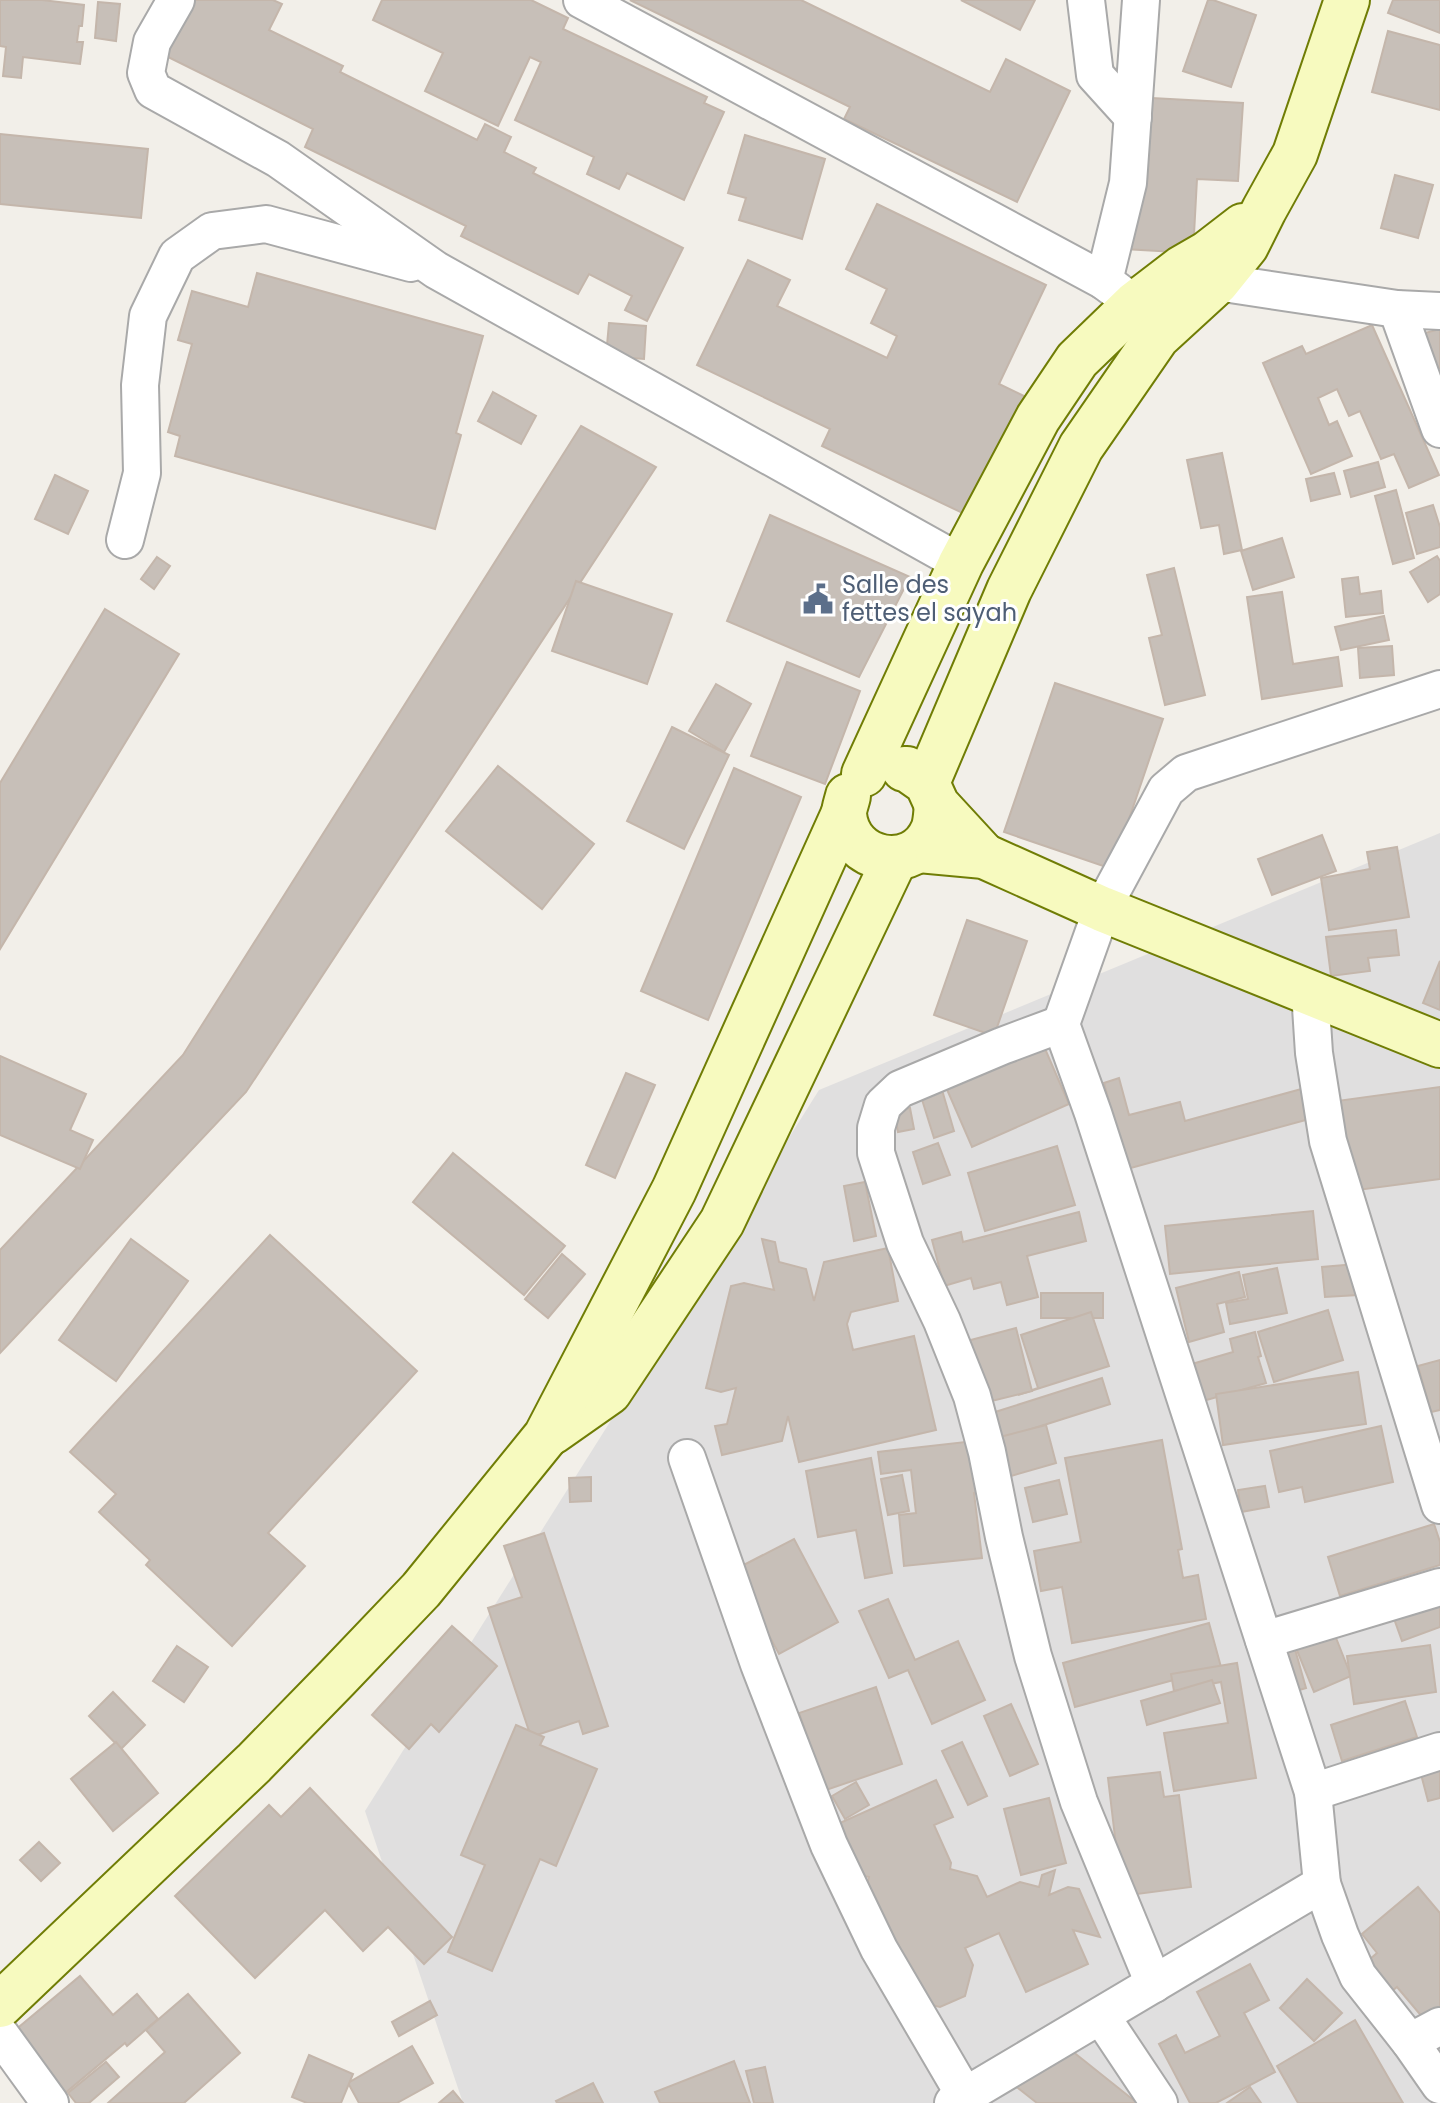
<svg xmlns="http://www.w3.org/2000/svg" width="1440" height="2103" viewBox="0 0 1440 2103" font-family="Poppins,sans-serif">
<rect width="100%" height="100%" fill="#f2efe9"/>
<polygon fill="#e0dfdf" points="1440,833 1440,2103 463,2103 365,1811 819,1090"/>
<g fill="#c7bfb8" stroke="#c4b6ab" stroke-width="2">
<polygon points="0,0 42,0 84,5 82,26 79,26 77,42 83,42 80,64 23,57 21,78 3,76 6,47 0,46"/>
<polygon points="184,0 273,0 282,4 269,30 343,66 340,72 477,140 485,124 511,137 504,152 536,168 533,173 683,248 647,321 625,310 632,296 589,274 578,294 461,236 466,226 305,147 313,129 158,52"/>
<polygon points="382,0 531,0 568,18 563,29 707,97 704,103 724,112 684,200 627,173 619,189 587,174 594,157 515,120 541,62 530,57 498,126 425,91 443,53 373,20"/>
<polygon points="630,0 801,0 990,92 1006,59 1070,91 1017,202 844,119 850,107"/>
<polygon points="961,0 1035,0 1020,30"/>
<polygon points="1208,0 1213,0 1256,15 1231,87 1183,71"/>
<polygon points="1393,0 1440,0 1440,33 1388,13"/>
<polygon points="98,2 120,4 116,41 95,38"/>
<polygon points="1388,31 1440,45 1440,110 1372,92"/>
<polygon points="1133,97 1243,103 1238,181 1197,179 1193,253 1124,249"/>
<polygon points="0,134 148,149 141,218 0,204"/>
<polygon points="745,135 825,159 802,239 739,220 746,198 728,193"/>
<polygon points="1395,175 1433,185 1418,238 1381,228"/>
<polygon points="877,204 1046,285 999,384 1028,398 971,517 822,446 830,429 697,365 748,260 790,280 777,306 887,358 897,336 871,323 887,289 846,269"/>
<polygon points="257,273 483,336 456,433 461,435 435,529 175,456 180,436 168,432 192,344 178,340 192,291 248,307"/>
<polygon points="609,323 646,326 644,359 606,356"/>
<polygon points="1372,325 1439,475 1409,488 1394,454 1381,459 1360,411 1349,416 1337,389 1318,398 1329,425 1337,421 1352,456 1311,474 1263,363 1302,346 1306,354"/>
<polygon points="1440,329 1440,368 1437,368 1399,340"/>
<polygon points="493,392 536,416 521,444 478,421"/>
<polygon points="581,426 656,467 246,1092 0,1353 0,1250 183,1055"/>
<polygon points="1222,453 1242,550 1224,554 1219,525 1201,528 1187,460"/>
<polygon points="1378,462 1385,487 1351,497 1344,471"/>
<polygon points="1334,473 1340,494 1311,501 1306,479"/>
<polygon points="55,475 88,491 68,534 35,519"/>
<polygon points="1396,490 1414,558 1393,564 1375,496"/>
<polygon points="1433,505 1440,527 1440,547 1417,554 1406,513"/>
<polygon points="770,515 910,577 859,677 727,621"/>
<polygon points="1282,538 1294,577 1253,590 1241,551"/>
<polygon points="1437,556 1440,561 1440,594 1428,602 1410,572"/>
<polygon points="157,557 170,566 154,589 141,579"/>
<polygon points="1174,568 1205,695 1165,705 1149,638 1162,635 1147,575"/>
<polygon points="1358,577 1360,594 1381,591 1383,613 1346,617 1342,579"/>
<polygon points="576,581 672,614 647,684 552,651"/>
<polygon points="1282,592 1293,664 1338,657 1342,686 1262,699 1247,597"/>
<polygon points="105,609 179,654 0,949 0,783"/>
<polygon points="1384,616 1389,640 1341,650 1335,627"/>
<polygon points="1392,646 1394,675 1360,678 1358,648"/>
<polygon points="787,662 860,691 825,784 751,756"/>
<polygon points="1055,683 1163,719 1112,869 1004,832"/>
<polygon points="716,684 751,704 724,752 689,731"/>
<polygon points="672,727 729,755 684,849 627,821"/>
<polygon points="498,766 594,844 542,909 446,831"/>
<polygon points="734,768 801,797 708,1020 641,991"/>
<polygon points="1322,835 1336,871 1272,895 1258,859"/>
<polygon points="1397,847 1409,917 1329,930 1321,878 1370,869 1367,852"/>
<polygon points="967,920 1027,941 994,1036 934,1015"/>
<polygon points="1396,930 1399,955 1368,958 1370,971 1331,976 1326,937"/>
<polygon points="1440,961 1440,1010 1423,1003"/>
<polygon points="1039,1035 1069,1104 972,1147 942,1078"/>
<polygon points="0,1056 86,1094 70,1130 93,1140 80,1169 0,1135"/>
<polygon points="626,1073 655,1085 615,1178 586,1165"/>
<polygon points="1119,1078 1129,1115 1180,1102 1185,1121 1305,1088 1313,1118 1127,1169 1104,1083"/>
<polygon points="940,1083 954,1131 934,1138 919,1090"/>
<polygon points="1440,1087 1440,1179 1328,1194 1315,1104"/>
<polygon points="910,1108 914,1129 898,1132 894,1111"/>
<polygon points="938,1143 950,1175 923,1184 913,1152"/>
<polygon points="1057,1146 1075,1205 985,1231 968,1173"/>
<polygon points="453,1153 565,1246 524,1295 413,1202"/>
<polygon points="865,1182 876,1236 854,1241 844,1186"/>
<polygon points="1313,1211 1318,1259 1170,1274 1165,1226"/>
<polygon points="1079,1212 1086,1241 1027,1256 1038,1297 1007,1305 1001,1282 974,1289 971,1278 944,1286 932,1240 961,1232 963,1242"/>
<polygon points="270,1235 417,1371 268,1533 305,1566 232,1646 146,1565 150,1560 99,1512 116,1494 70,1452"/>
<polygon points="131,1239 188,1281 116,1381 59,1340"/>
<polygon points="762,1239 775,1242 779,1262 806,1269 814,1301 824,1262 888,1248 898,1301 851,1312 847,1324 853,1350 914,1336 936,1430 799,1462 788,1416 782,1441 722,1455 715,1426 727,1424 736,1388 721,1392 706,1388 731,1286 744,1283 774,1290"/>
<polygon points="562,1254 585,1274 548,1318 525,1299"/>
<polygon points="1356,1264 1358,1295 1325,1297 1322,1267"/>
<polygon points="1277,1268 1287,1313 1230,1324 1226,1303 1248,1299 1243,1275"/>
<polygon points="1239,1272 1245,1297 1217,1304 1224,1332 1189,1342 1176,1288"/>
<rect x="1041" y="1293" width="62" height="25"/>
<polygon points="1328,1310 1343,1360 1274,1382 1258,1332"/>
<polygon points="1091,1312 1109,1366 1018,1395 1038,1388 1021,1335"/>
<polygon points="1016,1328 1032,1391 967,1407 952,1345"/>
<polygon points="1255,1332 1261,1356 1258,1357 1266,1383 1203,1401 1192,1364 1233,1352 1230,1339"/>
<polygon points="1440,1360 1440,1410 1431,1412 1418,1366"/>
<polygon points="1358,1372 1366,1424 1223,1445 1216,1394"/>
<polygon points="1102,1378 1110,1404 1000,1439 992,1413"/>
<polygon points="1046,1425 1056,1463 1011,1476 1000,1437"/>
<polygon points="1381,1426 1393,1482 1305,1502 1302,1487 1279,1492 1270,1451"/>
<polygon points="983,1440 988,1491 974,1493 982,1558 904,1566 899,1515 916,1513 911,1470 881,1474 878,1452"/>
<polygon points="1162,1440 1182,1549 1178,1550 1183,1578 1198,1575 1206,1619 1072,1643 1062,1587 1041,1591 1034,1551 1081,1542 1065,1458"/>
<polygon points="871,1458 892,1573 865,1578 856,1530 818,1537 806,1471"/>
<polygon points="902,1475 909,1511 888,1515 881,1479"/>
<polygon points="591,1477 591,1501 570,1502 569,1478"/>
<polygon points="1059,1480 1067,1514 1033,1522 1025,1488"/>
<polygon points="1265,1486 1269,1507 1241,1512 1238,1490"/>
<polygon points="1434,1524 1440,1542 1440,1565 1340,1596 1328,1557"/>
<polygon points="544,1533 608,1726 583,1734 579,1721 531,1737 488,1608 522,1597 504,1546"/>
<polygon points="794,1539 838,1622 779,1654 734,1570"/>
<polygon points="1440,1593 1440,1627 1402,1641 1387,1599"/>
<polygon points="888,1599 915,1660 958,1641 985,1700 932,1724 908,1670 889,1678 859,1611"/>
<polygon points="1325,1610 1351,1676 1314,1692 1287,1626"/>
<polygon points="1209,1623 1221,1667 1075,1707 1063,1663"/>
<polygon points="452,1626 497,1666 439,1732 431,1724 409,1749 372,1715"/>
<polygon points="1289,1628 1306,1688 1286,1694 1268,1635"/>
<polygon points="1430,1645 1436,1692 1354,1704 1347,1656"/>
<polygon points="177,1646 208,1667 184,1702 153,1681"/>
<polygon points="1237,1663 1256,1778 1174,1791 1164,1733 1228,1723 1221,1682 1174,1691 1171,1674"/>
<polygon points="1212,1680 1220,1703 1147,1725 1141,1701"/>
<polygon points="876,1687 902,1764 826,1790 799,1713"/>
<polygon points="113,1692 145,1725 121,1749 89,1716"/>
<polygon points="1405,1701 1417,1737 1342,1761 1331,1725"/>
<polygon points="1011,1704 1038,1764 1010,1776 984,1716"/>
<polygon points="516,1725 544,1737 540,1745 597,1769 556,1866 540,1859 492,1971 448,1952 485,1865 461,1855"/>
<polygon points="116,1742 158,1793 113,1831 71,1779"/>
<polygon points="962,1742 987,1796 968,1805 942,1751"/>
<polygon points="1440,1754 1440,1798 1428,1801 1417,1759"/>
<polygon points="1160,1772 1164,1797 1179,1795 1191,1887 1122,1896 1108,1778"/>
<polygon points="936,1780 953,1817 934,1825 951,1863 950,1869 977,1876 987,1897 1020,1882 1039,1887 1042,1875 1055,1870 1049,1895 1068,1887 1079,1889 1100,1937 1073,1930 1088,1964 1026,1992 999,1933 965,1948 973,1965 965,1996 940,2007 914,2001 865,1893 869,1877 851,1873 831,1827"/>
<polygon points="856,1782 869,1805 845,1819 832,1796"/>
<polygon points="310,1788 452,1937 424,1964 388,1927 363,1951 325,1910 255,1978 175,1896 269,1805 281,1817"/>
<polygon points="1049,1798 1066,1863 1021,1875 1004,1809"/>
<polygon points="39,1842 60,1863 41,1881 20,1860"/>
<polygon points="1418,1887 1440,1913 1440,2006 1424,2019 1397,1987 1381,2000 1356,1971 1377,1953 1362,1934"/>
<polygon points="1250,1964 1269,2000 1244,2013 1275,2072 1216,2103 1190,2103 1159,2044 1176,2035 1185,2053 1220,2036 1197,1992"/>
<polygon points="80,1976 113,2015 137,1994 158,2019 127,2046 125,2043 64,2094 13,2032"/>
<polygon points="1307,1979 1342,2013 1314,2041 1280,2008"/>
<polygon points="188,1994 240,2053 184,2103 108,2103 165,2052 146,2030"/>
<polygon points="430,2001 437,2015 399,2036 392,2022"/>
<polygon points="1355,2020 1403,2103 1298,2103 1277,2066"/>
<polygon points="1052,2035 1136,2102 1135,2103 1037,2103 1014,2085"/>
<polygon points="412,2046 433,2083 397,2103 359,2103 348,2083"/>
<polygon points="309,2055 353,2074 341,2103 307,2103 292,2097"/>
<polygon points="734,2061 750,2103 660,2103 655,2092"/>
<polygon points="106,2062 119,2077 89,2103 76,2103 68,2093"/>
<polygon points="765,2067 773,2103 754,2103 746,2071"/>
<polygon points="593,2083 603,2103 557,2103 556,2101"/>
<polygon points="1250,2087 1261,2103 1227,2103"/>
<polygon points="453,2091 463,2103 439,2103"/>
</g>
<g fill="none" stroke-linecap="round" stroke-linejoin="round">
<g stroke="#a9a9a9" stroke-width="40">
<g id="minor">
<polyline points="176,0 152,42 146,73 153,90 278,159 436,270 961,563"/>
<polyline points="582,0 1104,281 1135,304 1158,314"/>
<polyline points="1086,0 1095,75 1133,117"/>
<polyline points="1104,281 1128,183 1141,0"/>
<polyline points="1217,282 1397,309 1440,311"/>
<polyline points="1397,309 1440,429"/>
<polyline points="125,540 142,473 140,385 148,316 177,256 212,231 266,224 411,263"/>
<polyline points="1310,992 1314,1053 1328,1141 1440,1505"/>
<polyline points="1061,1024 1002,1046 900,1089 883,1105 876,1128 876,1153 905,1243 942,1321 972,1396 987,1452 1004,1537 1033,1656 1079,1802 1154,1984"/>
<polyline points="687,1458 759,1664 829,1845 879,1949 965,2096"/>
<polyline points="1264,1640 1440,1587"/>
<polyline points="1313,1792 1440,1751"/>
<polyline points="1322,1884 1340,1935 1358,1976 1410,2042 1440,2085"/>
<polyline points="1101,2016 1159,2103"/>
<polyline points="0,2034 50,2103"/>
<polyline points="1410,2042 1440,2026"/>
<polyline points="953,2103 1322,1884 1313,1792 1093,1113 1061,1024 1102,909 1166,790 1186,773 1440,689"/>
</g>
</g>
<g stroke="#707d05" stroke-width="48">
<g id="secondary">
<polyline points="904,769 907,769 927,783 937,805 984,856"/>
<polyline points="864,774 961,563 1038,418 1077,360 1135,304 1182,268 1208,253 1243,226"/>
<polyline points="927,783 1009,590 1081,447 1157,337 1217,282 1246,246 1264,210 1295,154 1347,0"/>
<path d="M848 796C847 801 844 808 844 814 848 863 914 875 933 830 936 823 936 813 937 805"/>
<polyline points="919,850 984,856 1102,909 1440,1045"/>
<polyline points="552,1432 609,1392 722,1222 895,859"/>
<polyline points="0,2005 254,1763 337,1678 421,1590 546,1436 674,1190 844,813"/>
</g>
</g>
<use href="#minor" stroke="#fff" stroke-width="36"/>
<use href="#secondary" stroke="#f7fabf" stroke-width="44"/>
</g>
<defs>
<g id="civic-bare" transform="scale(2.4)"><path d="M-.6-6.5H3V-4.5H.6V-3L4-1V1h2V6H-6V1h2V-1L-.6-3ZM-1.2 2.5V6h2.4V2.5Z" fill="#5c6f8a" stroke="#fff" stroke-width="2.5" paint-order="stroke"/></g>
</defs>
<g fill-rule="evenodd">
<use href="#civic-bare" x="818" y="599"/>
</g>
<g text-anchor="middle" stroke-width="6" stroke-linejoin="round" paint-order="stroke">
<g font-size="24" fill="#4e5e75" stroke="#fff" text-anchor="start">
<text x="842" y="593">Salle des<tspan x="842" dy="28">fettes el sayah</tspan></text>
</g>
</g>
</svg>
